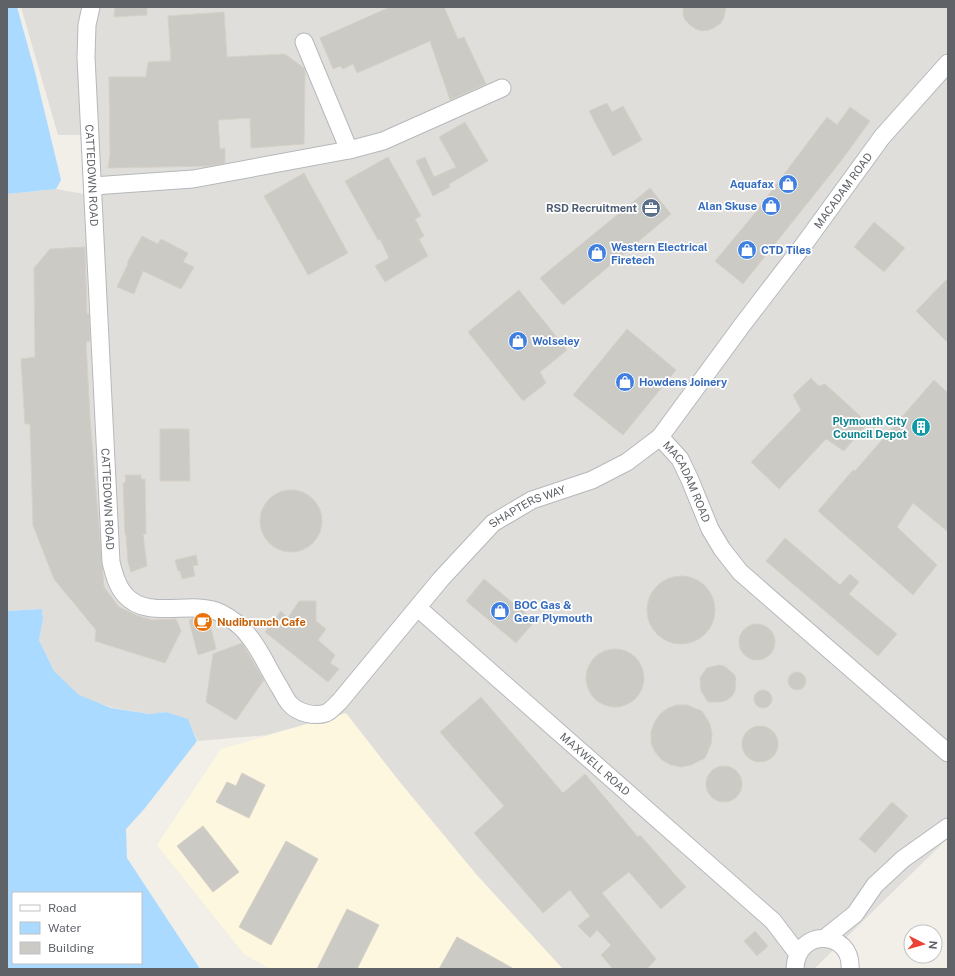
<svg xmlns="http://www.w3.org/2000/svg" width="955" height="976" viewBox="0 0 955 976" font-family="'Public Sans',sans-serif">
<rect width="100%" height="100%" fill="#f1efe8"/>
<polygon fill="#fef7e0" points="346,713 476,874 563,969 270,969 244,954 157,845 221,749"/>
<polygon fill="#e0deda" points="21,7 948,7 948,838 814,969 563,969 476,874 399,781 346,713 267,735 198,741 188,720 166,712 151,714 114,708 79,697 54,671 39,640 43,619 42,609 7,611 7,194 56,189 90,195 84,135 58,135"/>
<g fill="#aadaff" fill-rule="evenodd">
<polygon points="7,7 17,7 35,72 61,180 56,189 7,194"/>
<path d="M42 609 43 619 39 640 54 671 79 695 111 708 150 714 166 712 188 719 197 741 145 808 126 829 127 858 200 969H7V611ZM13 893H141V963H13Z"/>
</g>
<g fill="#cccac5" stroke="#d6d1c6">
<polygon points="115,7 147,7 147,15 114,17"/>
<polygon points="390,7 444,7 458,39 464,37 486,84 450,100 430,41 357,73 353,64 343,69 340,66 333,69 320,38"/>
<polygon points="683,7 726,7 724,17 721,23 715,27 709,30 702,31 696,29 690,25 685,20 683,14"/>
<polygon points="224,12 227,57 285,54 304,68 305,72 304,144 251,148 250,118 218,120 220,149 225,148 225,163 208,166 108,168 110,155 109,77 146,77 148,62 171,61 168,16"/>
<polygon points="607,103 612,112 623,106 642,140 613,156 589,111"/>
<polygon points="850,107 870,121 841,161 743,284 715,261 751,218 827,117 837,125"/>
<polygon points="465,122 488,161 449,184 450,187 433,196 416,161 425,157 434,177 456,167 439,137"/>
<polygon points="388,157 421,216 415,219 424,236 419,239 428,256 385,282 375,266 389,258 380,239 378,240 345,181"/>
<polygon points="304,173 348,253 308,275 264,196"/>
<polygon points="650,188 671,214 563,305 540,278"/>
<polygon points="874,222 905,248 884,272 854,247"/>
<polygon points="142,236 158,244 161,239 188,253 183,262 194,267 181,289 143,271 134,294 117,287 128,264 127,263"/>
<polygon points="85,247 87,314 89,314 90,341 86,342 90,418 104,587 119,607 136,615 152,620 176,619 181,631 165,663 95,641 96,630 54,579 33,525 30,424 25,424 21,359 35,357 34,268 50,249"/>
<polygon points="948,278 948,343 916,311"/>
<polygon points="519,290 567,350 540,372 546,383 523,401 468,332"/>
<polygon points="627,329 676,370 623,435 573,395"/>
<polygon points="811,378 819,386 825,384 868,423 844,451 826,439 779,489 751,462 801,410 793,395"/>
<polygon points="934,380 948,393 948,532 913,503 897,527 937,565 913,595 818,511 853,470 855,471"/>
<polygon points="160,429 189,429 190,481 160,481"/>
<polygon points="125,475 141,475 141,479 145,479 146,534 143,534 147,566 131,572 128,562 126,535 125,535 123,483 126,482"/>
<circle cx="291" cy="521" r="31"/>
<polygon points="785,538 840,585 850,574 859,582 849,594 897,634 878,656 766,561"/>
<polygon points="196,555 198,565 193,566 195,576 182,579 180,571 178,571 175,560"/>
<circle cx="681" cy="610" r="34"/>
<polygon points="484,579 535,621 516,643 466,601"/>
<polygon points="299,601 316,601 316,621 326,629 318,640 335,655 330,663 339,669 328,682 265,632 281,611 288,618"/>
<polygon points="192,618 209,620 216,649 198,655 189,621"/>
<circle cx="757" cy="642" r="18"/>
<polygon points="242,643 264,680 236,720 206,702 213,654"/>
<circle cx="615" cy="678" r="29"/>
<polygon points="719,665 724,666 734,674 736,679 735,691 732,696 727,700 721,702 708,702 701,691 700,678 703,673 707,668"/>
<circle cx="797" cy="681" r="9"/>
<circle cx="763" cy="699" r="9"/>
<polygon points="481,697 563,793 585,774 638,837 640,835 686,887 661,909 629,872 602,893 656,959 647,969 613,969 601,955 611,945 597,930 590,938 578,926 590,916 570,890 543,913 474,833 504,806 440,732"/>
<polygon points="677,705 687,705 702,711 710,724 712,734 711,744 705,758 691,765 681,767 671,765 662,760 655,752 651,743 651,732 654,723 660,714 668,708"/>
<circle cx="760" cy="744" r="18"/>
<circle cx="724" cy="784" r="18"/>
<polygon points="242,773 265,785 249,818 216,802 227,782 236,786"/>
<polygon points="892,802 908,816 875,853 859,839"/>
<polygon points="203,826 239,872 213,892 177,846"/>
<polygon points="286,841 318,859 271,945 239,927"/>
<polygon points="347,909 379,925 357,969 317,969"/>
<polygon points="755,931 768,946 757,956 744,941"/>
<polygon points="457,937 514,969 439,969"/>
</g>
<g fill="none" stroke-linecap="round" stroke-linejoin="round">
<g stroke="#b5b8bc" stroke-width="19">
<g id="minor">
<path id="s1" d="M91 7 87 25 86 57 111 562C114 574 117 586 125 595 147 620 189 601 216 611 224 614 234 621 241 627 258 644 268 669 280 688 283 693 286 700 290 704 298 713 315 717 326 713 331 711 336 705 340 701L441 579 493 523 532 500 592 480 627 462 660 437 743 324 802 247 882 137 948 63"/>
<polyline points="304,42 349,150"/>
<polyline points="93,186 193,179 349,150 383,141 502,88"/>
<path id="s2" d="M660 437 680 459 690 480 710 529 722 549 740 572 948 753"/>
<path id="s3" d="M418 608 773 921 798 954"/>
<polyline points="825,938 855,914 875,885 903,859 948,827"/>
<path d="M795 969C796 927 853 930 850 969"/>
</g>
</g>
<use href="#minor" stroke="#fff" stroke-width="17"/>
</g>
<defs>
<g id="shop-disc" transform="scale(1)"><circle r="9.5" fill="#3f7fe0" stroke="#fff"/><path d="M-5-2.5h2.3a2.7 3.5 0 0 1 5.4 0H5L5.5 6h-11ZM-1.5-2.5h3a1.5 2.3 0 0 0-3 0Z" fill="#fff"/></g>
<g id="office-disc" transform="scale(1)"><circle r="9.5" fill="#5c6f8a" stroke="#fff"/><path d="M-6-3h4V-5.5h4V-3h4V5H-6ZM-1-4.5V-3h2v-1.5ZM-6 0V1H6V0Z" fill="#fff"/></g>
<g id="building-disc" transform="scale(1)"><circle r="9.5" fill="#0f9aa8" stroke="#fff"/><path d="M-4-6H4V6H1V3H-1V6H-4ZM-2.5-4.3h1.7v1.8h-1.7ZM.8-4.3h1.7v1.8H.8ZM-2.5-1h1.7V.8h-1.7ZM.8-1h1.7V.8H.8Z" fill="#fff"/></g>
<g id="cafe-disc" transform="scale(1)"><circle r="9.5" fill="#e8710a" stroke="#fff"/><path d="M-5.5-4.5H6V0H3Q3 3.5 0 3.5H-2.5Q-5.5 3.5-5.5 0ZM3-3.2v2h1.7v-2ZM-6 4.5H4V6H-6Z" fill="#fff"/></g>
</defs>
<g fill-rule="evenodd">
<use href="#shop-disc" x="788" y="184"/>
<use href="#shop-disc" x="771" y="206"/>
<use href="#office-disc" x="651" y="208"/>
<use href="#shop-disc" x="747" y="250"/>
<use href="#shop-disc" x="597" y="253"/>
<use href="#shop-disc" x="518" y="341"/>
<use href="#shop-disc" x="625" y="382"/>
<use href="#building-disc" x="921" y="427"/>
<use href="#shop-disc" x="500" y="611"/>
<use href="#cafe-disc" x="203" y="622"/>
</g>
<g text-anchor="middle" stroke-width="3.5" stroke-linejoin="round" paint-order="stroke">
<g font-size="11" fill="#5f6368" stroke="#fff">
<text dy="4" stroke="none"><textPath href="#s1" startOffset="169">CATTEDOWN ROAD</textPath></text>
<text dy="4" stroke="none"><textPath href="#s1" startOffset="1597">MACADAM ROAD</textPath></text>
<text dy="4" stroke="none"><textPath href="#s2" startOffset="53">MACADAM ROAD</textPath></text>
<text dy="4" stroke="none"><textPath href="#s1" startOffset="493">CATTEDOWN ROAD</textPath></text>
<text dy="4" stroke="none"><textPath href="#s1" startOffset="1139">SHAPTERS WAY</textPath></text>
<text dy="4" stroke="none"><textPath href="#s3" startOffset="236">MAXWELL ROAD</textPath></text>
</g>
<g font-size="11" font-weight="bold" fill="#366cbe" stroke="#fff" text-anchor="start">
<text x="774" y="188" text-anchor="end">Aquafax</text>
<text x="757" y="210" text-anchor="end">Alan Skuse</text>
<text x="611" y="251">Western Electrical<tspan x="611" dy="13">Firetech</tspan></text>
<text x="761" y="254">CTD Tiles</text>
<text x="532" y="345">Wolseley</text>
<text x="639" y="386">Howdens Joinery</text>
<text x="514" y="609">BOC Gas &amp;<tspan x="514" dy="13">Gear Plymouth</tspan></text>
</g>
<g font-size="11" font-weight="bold" fill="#4e5e75" stroke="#fff" text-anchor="end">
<text x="637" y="212">RSD Recruitment</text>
</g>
<g font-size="11" font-weight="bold" fill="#0d838f" stroke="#fff" text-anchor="end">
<text x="907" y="425">Plymouth City<tspan x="907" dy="13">Council Depot</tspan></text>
</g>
<g font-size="11" font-weight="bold" fill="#c56008" stroke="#fff" text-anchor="start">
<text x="217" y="626">Nudibrunch Cafe</text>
</g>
</g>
<rect width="955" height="976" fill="none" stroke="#5f6368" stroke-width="16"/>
<rect x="12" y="892" width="130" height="72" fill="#ffffff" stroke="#bfc1c3"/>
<rect x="20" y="905" width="20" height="6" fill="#ffffff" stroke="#bfc1c3"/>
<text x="48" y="912" font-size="12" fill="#5f6368">Road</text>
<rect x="20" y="922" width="20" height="12" fill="#aadaff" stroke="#bfc1c3"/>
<text x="48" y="932" font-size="12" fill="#5f6368">Water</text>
<rect x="20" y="942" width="20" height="12" fill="#cccac5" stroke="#bfc1c3"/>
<text x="48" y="952" font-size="12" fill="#5f6368">Building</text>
<g transform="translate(923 944) rotate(96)"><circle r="19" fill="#ffffff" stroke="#bfc1c3"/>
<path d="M0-3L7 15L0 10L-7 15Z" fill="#ea4335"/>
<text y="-6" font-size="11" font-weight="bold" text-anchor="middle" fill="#5f6368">N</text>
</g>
</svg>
